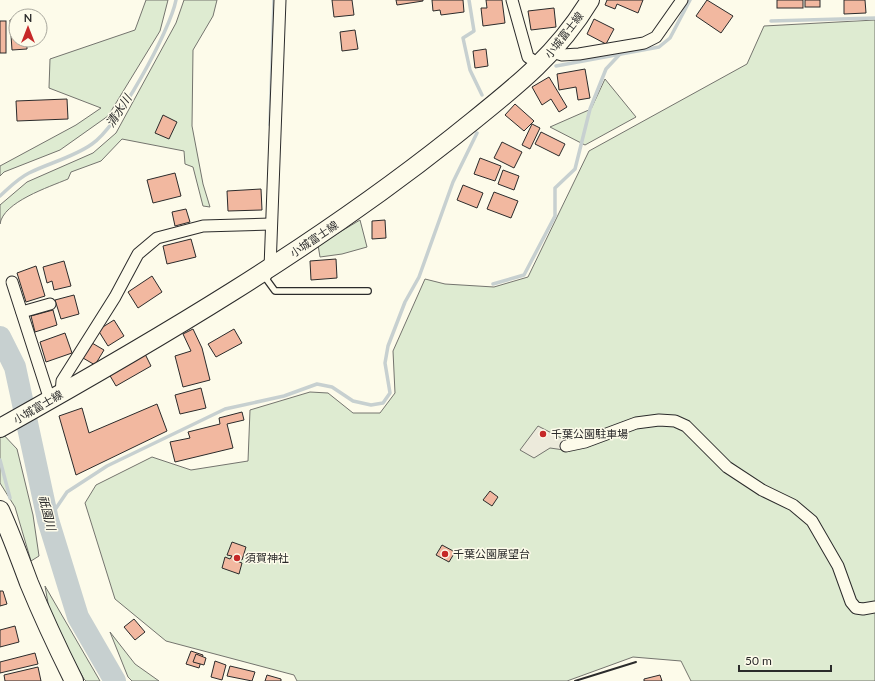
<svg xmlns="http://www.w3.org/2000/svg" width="875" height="681" viewBox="0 0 875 681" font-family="Lato,'Noto Sans JP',sans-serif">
<rect width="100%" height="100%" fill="#fdfbea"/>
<g fill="#deebd1" stroke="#74746e">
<polygon points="146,0 168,0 160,31 108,116 60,150 4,172 0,176 0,166 76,125 101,108 49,88 50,59 135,30"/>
<path d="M184 0H217L213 16 193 50 192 126 203 184 210 207 203 206 193 167 185 164 184 151 122 139 101 161 71 172 68 179C49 187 3 202 0 224V205L27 182 93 153 116 133 176 23Z"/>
<polygon points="875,20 875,681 691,681 681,661 633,657 567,681 297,681 294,675 166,641 115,599 85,503 96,485 152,457 191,470 248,461 250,410 310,392 328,393 353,413 380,413 395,393 393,351 425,279 445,284 494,287 528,277 589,151 747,64 764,26"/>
<polygon points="605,79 636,117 585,145 550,127 591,109"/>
<polygon points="360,220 367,247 342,254 320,257 318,245"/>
<polygon points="0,431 17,449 33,515 39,556 31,561 15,507 0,483"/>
<polygon points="45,586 100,681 86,681 84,679 51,620"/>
<polygon points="110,632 135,664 159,681 132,681 128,677"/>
</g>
<polygon fill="#eceadb" stroke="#74746e" points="538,426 569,442 564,450 550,448 534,458 520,450"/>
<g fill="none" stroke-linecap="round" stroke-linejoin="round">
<g stroke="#c7d0d0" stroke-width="3.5">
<polyline points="469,0 474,31 463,38 470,70 482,95"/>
<polyline points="771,21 875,18"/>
<polyline points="556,66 659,47 670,38 690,0"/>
<polyline points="270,125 274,0"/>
<path d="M0 196C9 188 17 179 29 173 49 163 74 157 92 144 118 126 170 31 176 0"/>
<polyline points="493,284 524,275 555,216 555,188 575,169 590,109 606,69 620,54"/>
<polyline points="0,460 10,498"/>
<polyline points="48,520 67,492 107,466 225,409 284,396 317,384 332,387 353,401 371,405 383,403 390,393 385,363 388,346 405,302 419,277 453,182 477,133"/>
</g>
<polyline stroke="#c7d0d0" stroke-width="22" points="0,337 15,367 48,520 78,617 115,681"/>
</g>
<g fill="#f2b8a0" stroke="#2b2b2b">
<polygon points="332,0 352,0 354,15 334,17"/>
<polygon points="396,0 423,0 423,1 397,5"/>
<polygon points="432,0 463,0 464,12 441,15 440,10 433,11"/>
<polygon points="486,0 502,0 505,23 483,26 481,8 487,8"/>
<polygon points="607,0 643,0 638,13 617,4 615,9 605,5"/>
<polygon points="707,0 733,16 721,33 696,16"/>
<rect x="777" y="0" width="26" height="8"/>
<rect x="805" y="0" width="15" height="7"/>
<polygon points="844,0 865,0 866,13 844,14"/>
<polygon points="554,8 556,27 531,30 528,11"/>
<polygon points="594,19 614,29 606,44 587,34"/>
<polygon points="10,20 16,20 16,40 27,40 27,49 12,50"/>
<rect x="0" y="21" width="6" height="32"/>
<polygon points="355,30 358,49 342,51 340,32"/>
<polygon points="486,49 488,66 475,68 473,51"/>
<polygon points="585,69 590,98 578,100 576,87 559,90 557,74"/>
<polygon points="549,77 567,107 559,112 551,99 542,105 532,87"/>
<polygon points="67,99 68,119 17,121 16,101"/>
<polygon points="515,104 534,121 524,131 505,115"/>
<polygon points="163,115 177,122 169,139 155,133"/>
<polygon points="532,124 540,128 530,149 522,145"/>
<polygon points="541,132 565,144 559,156 535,144"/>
<polygon points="502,142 522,152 514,168 494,158"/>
<polygon points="480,158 501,166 495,181 474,174"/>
<polygon points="503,170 519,176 514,190 498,184"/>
<polygon points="175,173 181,196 153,203 147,180"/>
<polygon points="463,185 483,193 477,208 457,200"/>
<polygon points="261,189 262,210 228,211 227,191"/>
<polygon points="494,192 518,201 511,218 487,209"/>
<polygon points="186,209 190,222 175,226 172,212"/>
<polygon points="385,220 386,238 372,239 372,221"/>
<polygon points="191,239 196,257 167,264 163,246"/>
<polygon points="336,259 337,278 311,280 310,261"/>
<polygon points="64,261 71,286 54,290 52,281 47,283 43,267"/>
<polygon points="36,266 45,296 26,302 17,273"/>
<polygon points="152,276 162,292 138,308 128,292"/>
<polygon points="74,295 79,314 61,319 55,300"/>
<polygon points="53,310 57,325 35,332 31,316"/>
<polygon points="114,320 124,336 108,346 98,330"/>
<polygon points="193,329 202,348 210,380 183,387 175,356 191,351 183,334"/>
<polygon points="234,329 242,343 216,357 208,344"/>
<polygon points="65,333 72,353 46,362 40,342"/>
<polygon points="92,343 104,350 95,365 83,358"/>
<polygon points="145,354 151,366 116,386 109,374"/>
<polygon points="201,388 206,408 180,414 175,395"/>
<polygon points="157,404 167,431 76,475 59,416 82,408 89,433"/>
<polygon points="242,412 244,420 227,424 233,448 175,462 170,442 190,438 188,432 220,424 219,418"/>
<polygon points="490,491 498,497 492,506 483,500"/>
<polygon points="232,542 246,547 242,560 238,558 237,561 242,563 239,574 222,568 225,557 230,559 232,556 227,555"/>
<polygon points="442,545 455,552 449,562 436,555"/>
<polygon points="0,591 3,591 7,604 0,606"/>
<polygon points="134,619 145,632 135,640 124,627"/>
<polygon points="15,626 19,642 0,647 0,630"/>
<polygon points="191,651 203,655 199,668 186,664"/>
<polygon points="35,653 38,664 0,673 0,662"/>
<polygon points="196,654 206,658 204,665 193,662"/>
<polygon points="215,661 226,665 222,680 211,677"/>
<polygon points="230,666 255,672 252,681 227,676"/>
<polygon points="38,667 41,681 5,681 4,675"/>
<polygon points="267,675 281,679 281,681 265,681"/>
<polygon points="660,675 662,681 644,681 644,679"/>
</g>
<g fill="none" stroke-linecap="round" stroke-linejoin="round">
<g stroke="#2b2b2b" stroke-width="8">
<polyline id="service" points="269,273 267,280 275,291 368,291"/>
</g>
<g stroke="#2b2b2b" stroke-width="13">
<g id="minor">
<polyline points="512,0 528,57 540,65"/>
<polyline points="552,52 562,55 579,54 644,43 656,37 682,0"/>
<polyline points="270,268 280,0"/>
<polyline points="12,282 50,400"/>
<polyline points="22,312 50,304"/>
<polyline points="61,393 62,381 115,297 138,254 157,238 203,226 271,224"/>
<polyline points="566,446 585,442 636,423 659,420 675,421 686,426 727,467 762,490 793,505 812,521 838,566 851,602 856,608 863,609 875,607"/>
</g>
</g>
<g stroke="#2b2b2b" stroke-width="20">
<g id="primary">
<path d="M0 428C157 340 312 249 453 137 506 94 554 60 590 0"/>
<path d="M0 510C11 534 20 559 29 583 43 617 58 649 74 681"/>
</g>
</g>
<use href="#service" stroke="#fdfbea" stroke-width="5.5"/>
<use href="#minor" stroke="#fdfbea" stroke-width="11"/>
<use href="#primary" stroke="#fdfbea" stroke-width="18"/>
<polyline stroke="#2b2b2b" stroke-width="2" points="575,681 636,662"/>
</g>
<g fill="#c62828" stroke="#fdfbea" stroke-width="1.5">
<circle cx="543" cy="434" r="4"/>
<circle cx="445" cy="554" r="4"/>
<circle cx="237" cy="558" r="4"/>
</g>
<g text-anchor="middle" stroke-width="3" stroke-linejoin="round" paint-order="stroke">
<g font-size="11" fill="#2b2b2b" stroke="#fdfbea">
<text transform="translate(564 35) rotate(-52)" y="4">小城富士線</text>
<text transform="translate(314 239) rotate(-34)" y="4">小城富士線</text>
<text transform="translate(38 407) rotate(-30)" y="4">小城富士線</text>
</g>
<g font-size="11" fill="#2b2b2b" stroke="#fdfbea" text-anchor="start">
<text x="551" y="438">千葉公園駐車場</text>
<text x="453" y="558">千葉公園展望台</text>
<text x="245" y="562">須賀神社</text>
</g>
<g font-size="12" font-style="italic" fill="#2b2b2b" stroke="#fdfbea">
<text transform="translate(119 111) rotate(-57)" y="4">清水川</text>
<text transform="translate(47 513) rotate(76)" y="4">祇園川</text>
</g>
</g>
<g transform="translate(28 28)"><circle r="19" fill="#fdfbea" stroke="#a9a89e"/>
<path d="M0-3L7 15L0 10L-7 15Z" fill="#c62828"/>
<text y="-6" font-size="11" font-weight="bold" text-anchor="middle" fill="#2b2b2b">N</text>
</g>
<path d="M739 665v6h92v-6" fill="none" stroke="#2b2b2b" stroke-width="2"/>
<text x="745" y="665" font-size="12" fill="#2b2b2b" stroke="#fdfbea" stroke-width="3" paint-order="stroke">50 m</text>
</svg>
